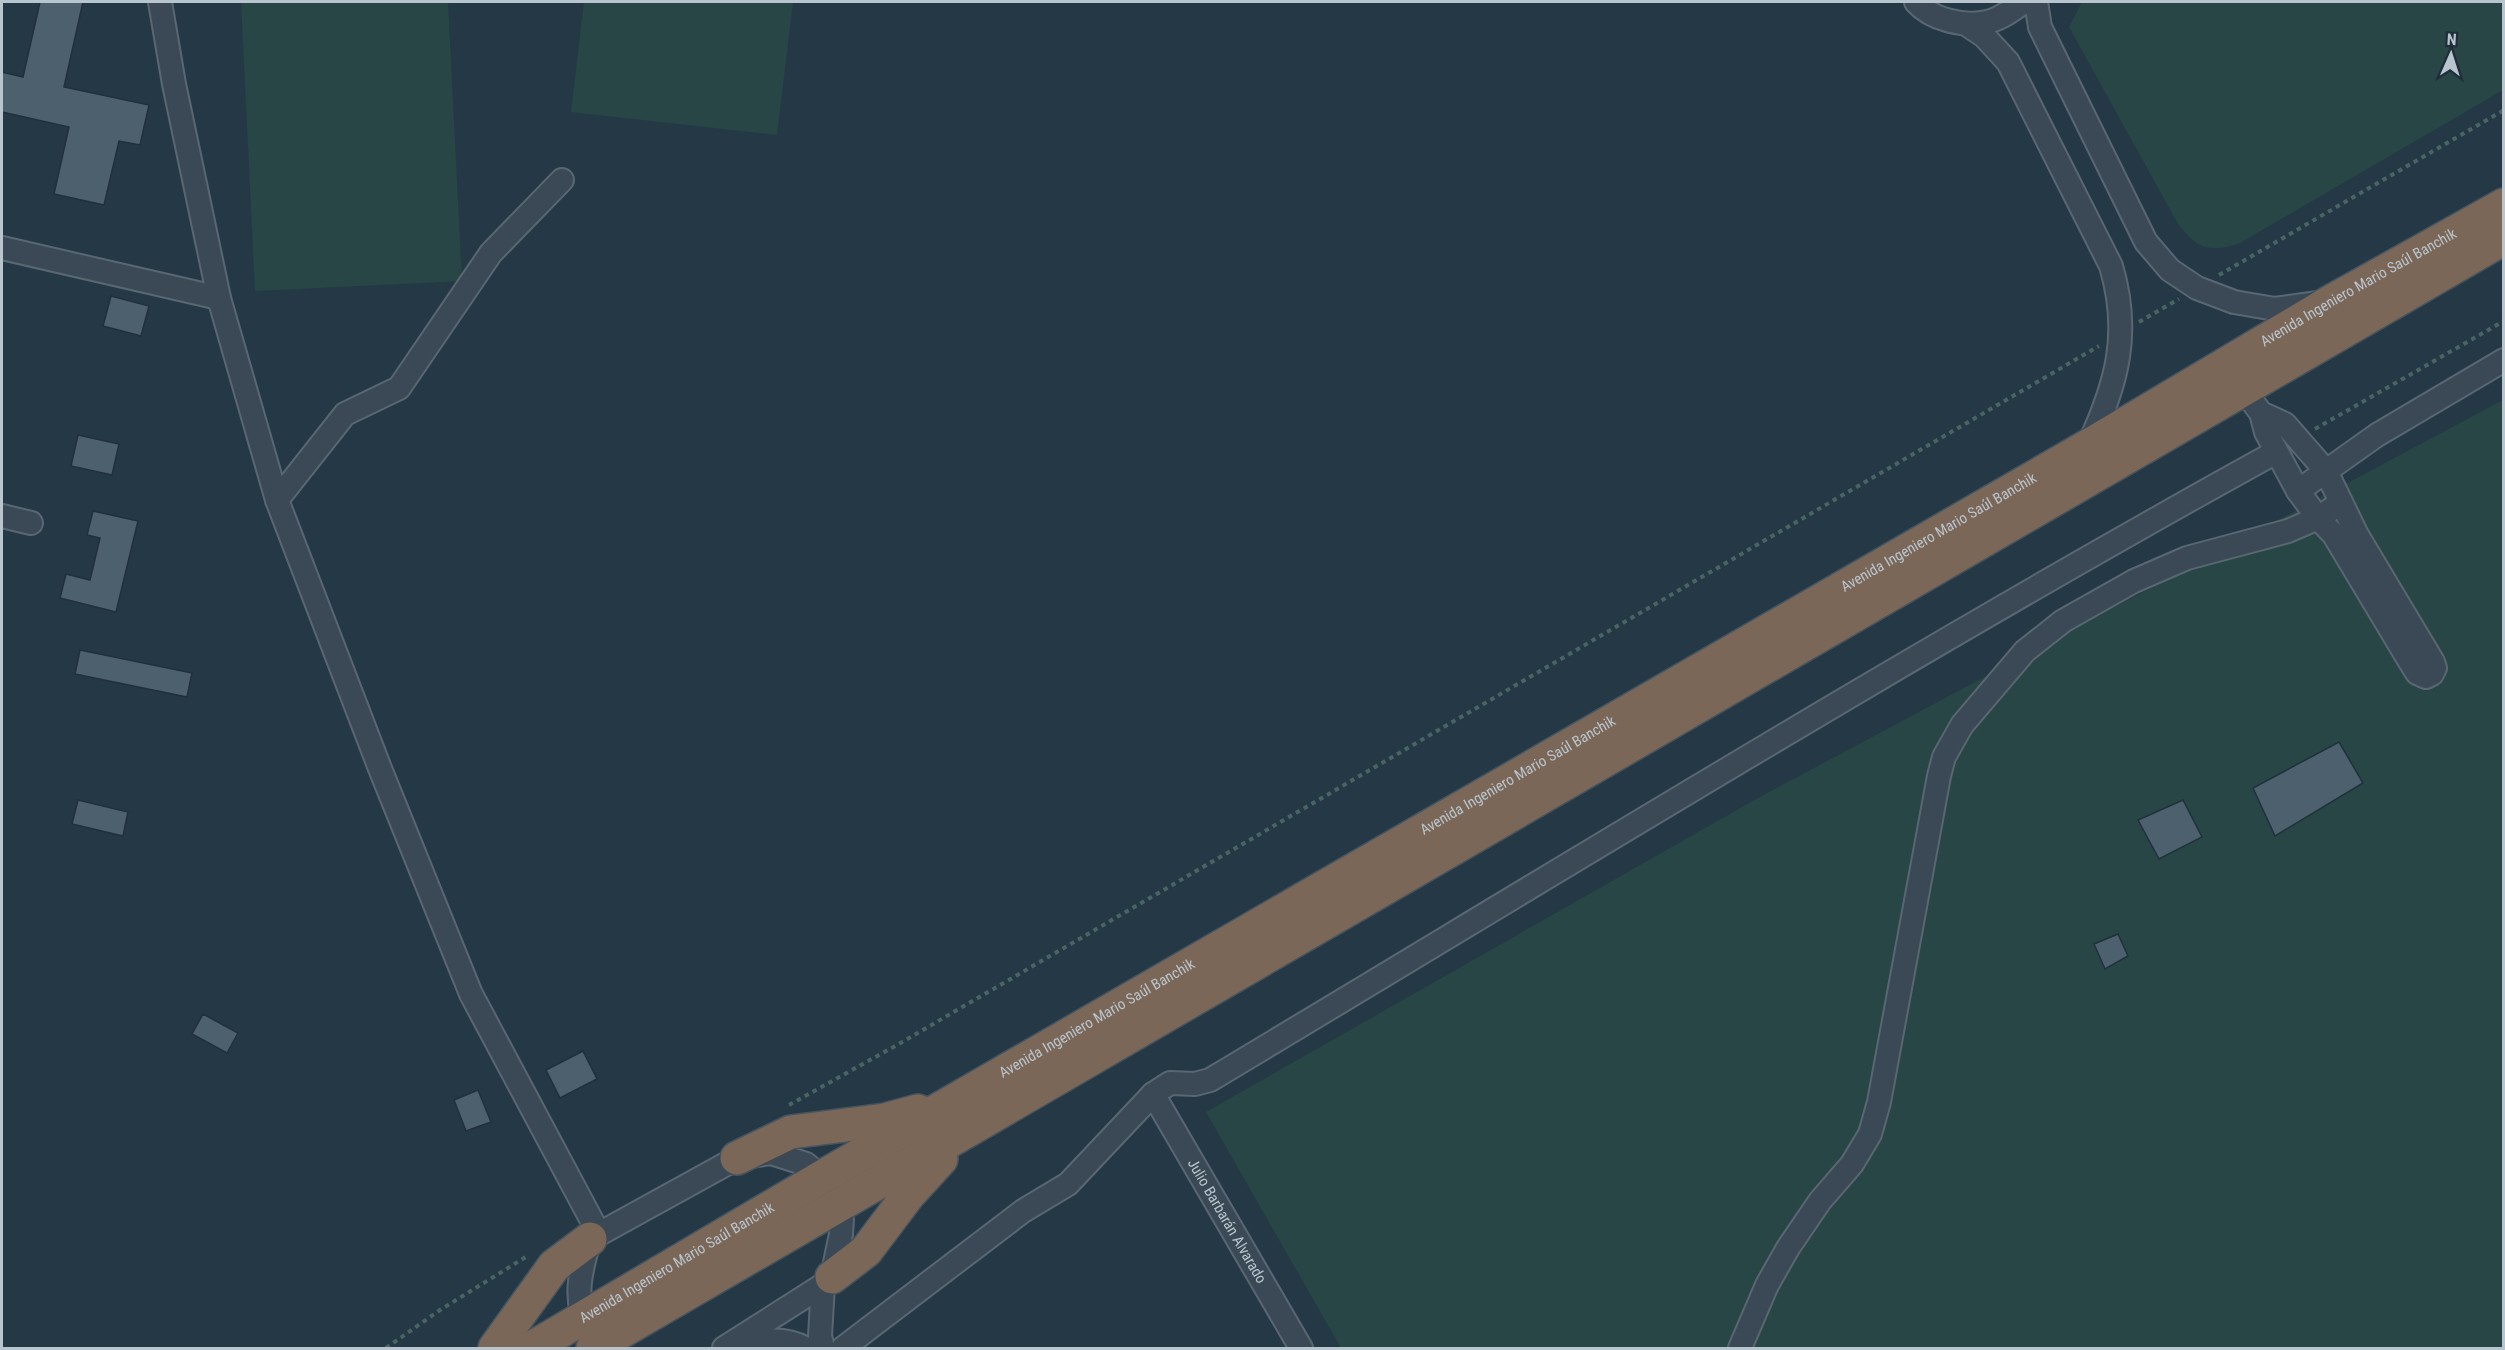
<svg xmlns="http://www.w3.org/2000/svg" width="2505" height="1350" viewBox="0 0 2505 1350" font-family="'Roboto Condensed',sans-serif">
<rect width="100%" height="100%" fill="#253846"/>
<g fill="#284645">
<polygon points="241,2 448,2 462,281 255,291"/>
<polygon points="584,2 793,2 777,135 571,112"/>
<path d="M2082 2H2503V90L2240 243C2209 254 2195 248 2177 222L2069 27Z"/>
<polygon points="2503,400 2503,1348 1341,1348 1206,1112 1758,798"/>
</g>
<g fill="#4c606e" stroke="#21303c" stroke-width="1.5">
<polygon points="40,2 83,2 64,87 149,105 140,145 119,141 104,205 54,194 69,127 2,112 2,72 23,77"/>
<polygon points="111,296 149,306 141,336 103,326"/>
<polygon points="78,435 119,444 112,475 71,466"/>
<polygon points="93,511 138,521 116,612 60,598 66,574 90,580 100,538 87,535"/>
<polygon points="80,650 192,673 187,697 75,674"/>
<polygon points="2339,742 2363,783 2275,836 2253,788"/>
<polygon points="78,800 128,812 123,836 72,824"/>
<polygon points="2183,800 2202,837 2159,859 2138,820"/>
<polygon points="2118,934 2128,956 2105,969 2094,944"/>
<polygon points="203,1014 238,1033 227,1053 192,1034"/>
<polygon points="583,1051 597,1079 560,1098 546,1070"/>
<polygon points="478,1090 491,1122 466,1131 454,1100"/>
</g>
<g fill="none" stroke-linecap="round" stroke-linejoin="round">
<g stroke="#596772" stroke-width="26">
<g id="minor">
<polyline points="160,2 174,84 219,298 277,500 379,766 471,994 599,1234"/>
<path d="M1916 2C1932 20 1964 27 1987 22 2001 19 2012 10 2024 2"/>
<polyline points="2036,2 2040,27 2146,242 2170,270 2197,288 2234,302 2275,309 2318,303"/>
<path d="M1966 24 1984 36 2008 62 2111 266C2131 333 2117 384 2088 446"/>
<polyline points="2,248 219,298"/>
<polyline points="2242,388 2261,413 2266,432 2298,491 2318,518 2334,535 2409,660 2417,673 2426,677 2432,674 2435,668 2433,662 2357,535 2326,471 2285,424 2261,413"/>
<polyline points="2298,491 2377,435 2504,360"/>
<polyline points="277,500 345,414 399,388 491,253 562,180"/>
<polyline points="2,516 31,523"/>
<path id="s1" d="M1153 1094 1301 1348"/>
<path d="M589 1328C572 1301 581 1268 590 1239L737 1158 771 1153 806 1164 822 1177 839 1206 842 1220 841 1234 832 1277 823 1285 724 1348"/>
<path d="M738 1346C762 1341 782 1336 805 1348"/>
<polyline points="823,1348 820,1336 823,1285"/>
<path d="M843 1348 1023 1211 1068 1184 1153 1094 1170 1083 1195 1084 1210 1080C1564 868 1915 651 2276 452"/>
<polyline points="1740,1348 1767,1285 1788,1248 1820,1201 1852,1164 1870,1134 1879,1102 1939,776 1944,757 1962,725 2025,651 2063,621 2134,581 2187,558 2288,531 2318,518 2341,503"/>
</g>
</g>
<g stroke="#45545f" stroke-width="36">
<g id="highway">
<polyline points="737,1158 791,1132 885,1120 918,1111"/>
<polyline points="832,1277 866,1251 909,1194 941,1159"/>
<polyline points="495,1348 554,1266 590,1239"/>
<path id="s2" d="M532 1348 822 1177 2088 446 2332 301 2504 205"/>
<polyline points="593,1348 2504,238"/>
</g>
</g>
<g stroke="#486463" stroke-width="4" stroke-dasharray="4.5 4.5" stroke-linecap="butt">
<polyline points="2219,275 2504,110"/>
<polyline points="2139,322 2179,299"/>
<polyline points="2315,429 2504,321"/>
<polyline points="789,1105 897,1045 2099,346"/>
<polyline points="386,1348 440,1310 529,1255"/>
</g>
<use href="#minor" stroke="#3a4955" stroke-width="22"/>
<use href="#highway" stroke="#7b6757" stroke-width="33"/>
</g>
<g text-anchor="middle" stroke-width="5" stroke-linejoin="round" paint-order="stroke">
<g font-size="15" fill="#b8c4ce" stroke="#1f2e3a">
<text dy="5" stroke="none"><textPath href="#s2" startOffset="2112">Avenida Ingeniero Mario Saúl Banchik</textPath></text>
<text dy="5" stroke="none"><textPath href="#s2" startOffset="1626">Avenida Ingeniero Mario Saúl Banchik</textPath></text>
<text dy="5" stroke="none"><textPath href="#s2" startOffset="1140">Avenida Ingeniero Mario Saúl Banchik</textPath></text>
<text dy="5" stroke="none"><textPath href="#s2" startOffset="654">Avenida Ingeniero Mario Saúl Banchik</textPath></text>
<text dy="5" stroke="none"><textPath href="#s1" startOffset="147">Julio Barbarán Alvarado</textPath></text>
<text dy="5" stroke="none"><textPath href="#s2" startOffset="168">Avenida Ingeniero Mario Saúl Banchik</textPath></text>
</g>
</g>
<rect width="2505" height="1350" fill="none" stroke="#b8c4ce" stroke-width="6"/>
<g transform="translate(2451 54) rotate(3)" stroke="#1f2e3a" stroke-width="4.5" paint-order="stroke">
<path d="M0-4.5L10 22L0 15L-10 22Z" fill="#b8c4ce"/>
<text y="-9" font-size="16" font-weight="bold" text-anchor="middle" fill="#b8c4ce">N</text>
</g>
</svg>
